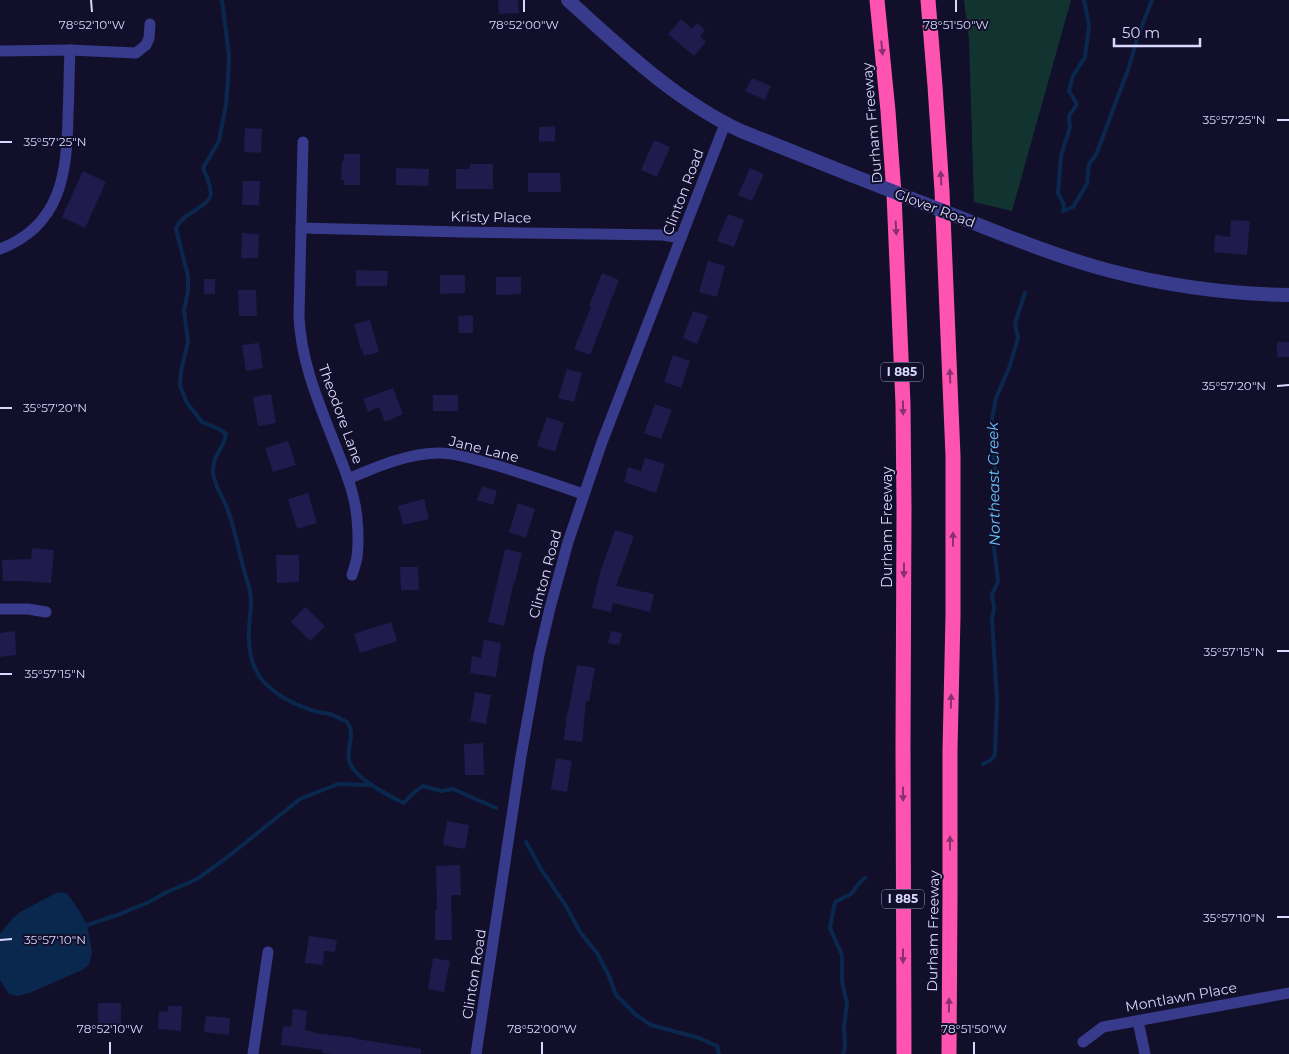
<svg xmlns="http://www.w3.org/2000/svg" width="1289" height="1054" viewBox="0 0 1289 1054" font-family="Montserrat,sans-serif">
<rect width="100%" height="100%" fill="#120f2a"/>
<polygon fill="#123431" points="964,0 1071,0 1012,211 974,202 969,40"/>
<polygon fill="#0a284e" points="58,892 66,893 70,897 80,912 87,925 92,952 89,965 82,970 32,992 18,996 9,994 0,980 0,934 13,918 22,911"/>
<g fill="none" stroke-linecap="round" stroke-linejoin="round">
<g stroke="#0a284e" stroke-width="4">
<path d="M222 0 229 56 228 79 226 104 219 141 203 168C218 201 211 199 185 217 181 221 177 224 176 229L188 276V291L184 310 188 342 181 371 180 386 187 403 202 422 219 429 226 434C224 449 212 455 213 472 215 488 222 495 227 508 235 528 238 549 244 570 246 578 249 585 250 592 253 605 249 618 249 630 248 651 252 672 268 686 282 699 300 707 318 712 322 713 326 713 330 714 336 716 341 719 347 722 349 725 351 729 351 733 351 742 347 751 349 760 352 777 389 796 404 803L412 794 423 786 441 791 453 789 496 808"/>
<polyline points="1084,0 1089,25 1085,57 1073,76 1069,91 1077,104 1069,116 1070,127 1061,156 1058,193 1064,205 1063,211 1073,207 1087,184 1089,164 1096,155 1129,67 1139,33 1152,0"/>
<polyline points="983,764 991,760 995,754 997,701 992,619 994,608 992,594 998,582 992,530 995,467 990,429 996,398 1009,368 1018,338 1015,323 1025,293"/>
<polyline points="526,842 541,869 566,906 580,932 597,953 609,976 616,995 636,1015 651,1025 699,1038 717,1046 719,1054"/>
<polyline points="84,926 120,914 149,902 167,892 197,879 225,859 300,799 338,784 371,785"/>
<polyline points="843,1054 845,1048 844,1026 847,1004 842,981 842,955 830,928 835,902 851,894 860,882 865,878"/>
</g>
</g>
<g fill="#211a4c">
<polygon points="498,0 518,0 519,13 499,14"/>
<polygon points="681,19 692,29 697,23 705,30 700,36 706,42 694,56 668,34"/>
<polygon points="752,78 771,86 765,100 745,91"/>
<polygon points="555,126 555,141 539,142 539,127"/>
<polygon points="245,128 262,129 261,153 244,152"/>
<polygon points="654,140 670,147 657,177 641,170"/>
<polygon points="344,154 360,154 360,185 344,185 344,180 341,180 342,161 344,161"/>
<polygon points="470,164 493,164 493,189 456,189 456,169 470,169"/>
<polygon points="396,168 429,169 428,186 396,185"/>
<polygon points="750,168 764,174 752,201 738,195"/>
<polygon points="83,171 106,182 85,228 62,217"/>
<polygon points="528,173 560,173 561,192 528,192"/>
<polygon points="243,181 260,181 259,205 242,205"/>
<polygon points="728,214 744,220 734,247 717,241"/>
<polygon points="1231,220 1250,221 1247,255 1214,252 1215,235 1230,237"/>
<polygon points="242,233 259,234 258,258 241,258"/>
<polygon points="708,261 725,266 717,297 699,292"/>
<polygon points="356,270 388,271 387,286 356,286"/>
<polygon points="602,273 619,280 590,355 574,349 591,307 589,306"/>
<polygon points="440,275 465,275 465,293 440,294"/>
<polygon points="496,277 521,277 521,294 496,295"/>
<rect x="204" y="279" width="11" height="15"/>
<polygon points="238,290 256,290 257,316 239,316"/>
<polygon points="693,311 708,316 697,344 683,338"/>
<polygon points="473,315 473,333 459,333 458,316"/>
<polygon points="370,320 379,352 364,356 362,349 361,350 354,324"/>
<rect x="1277" y="342" width="12" height="15"/>
<polygon points="259,343 263,368 246,371 242,345"/>
<polygon points="673,355 690,361 681,388 664,382"/>
<polygon points="567,369 582,373 574,402 558,398"/>
<polygon points="393,388 403,414 385,422 379,407 368,412 363,399"/>
<polygon points="271,394 276,423 258,426 253,397"/>
<rect x="433" y="395" width="25" height="16"/>
<polygon points="655,404 672,410 661,439 644,433"/>
<polygon points="547,417 564,423 555,452 537,446"/>
<polygon points="288,441 296,465 273,472 265,448"/>
<polygon points="645,458 665,464 656,493 624,482 628,467 641,471"/>
<polygon points="482,486 497,491 493,505 477,500"/>
<polygon points="308,493 317,523 297,529 288,499"/>
<polygon points="424,499 429,519 403,525 398,506"/>
<polygon points="518,503 535,509 526,538 509,532"/>
<polygon points="615,530 634,536 616,586 654,594 650,612 613,603 611,612 592,608 600,573"/>
<polygon points="32,548 54,550 51,583 21,581 3,581 2,560 31,559"/>
<polygon points="505,549 522,553 515,582 514,582 504,626 488,622"/>
<polygon points="276,555 299,555 299,582 277,583"/>
<polygon points="400,567 418,567 419,590 401,590"/>
<polygon points="305,607 325,626 310,641 291,622"/>
<polygon points="391,622 397,641 360,653 354,634"/>
<polygon points="15,631 16,655 0,657 0,633"/>
<polygon points="611,631 622,633 619,645 608,643"/>
<polygon points="484,640 501,643 496,677 470,673 472,656 481,658"/>
<polygon points="577,665 595,668 589,701 586,701 582,742 564,740 567,713 568,713"/>
<polygon points="475,692 491,695 486,724 470,721"/>
<polygon points="483,743 484,775 465,775 464,744"/>
<polygon points="556,758 572,761 567,792 551,789"/>
<polygon points="447,821 469,825 465,849 443,845"/>
<polygon points="460,865 461,895 451,895 452,940 435,940 435,910 437,910 436,866"/>
<polygon points="309,936 337,940 335,952 324,951 323,965 305,963"/>
<polygon points="433,958 450,961 444,992 428,989"/>
<polygon points="98,1003 121,1003 121,1025 98,1026"/>
<polygon points="168,1006 182,1006 181,1031 158,1029 159,1011 168,1012"/>
<polygon points="293,1009 307,1011 305,1030 314,1032 314,1033 357,1038 357,1039 421,1049 421,1054 332,1054 322,1053 322,1050 281,1045 283,1026 291,1027"/>
<polygon points="206,1016 230,1018 229,1035 204,1032"/>
</g>
<g fill="none" stroke-linecap="round" stroke-linejoin="round">
<g stroke="#383b8b" stroke-width="11">
<polyline points="0,51 70,50 136,53 146,45 149,38 150,24"/>
<path d="M303 142 299 317C301 361 318 401 334 442 341 461 350 480 354 500 358 516 359 541 357 557 356 563 354 569 352 575"/>
<polyline points="301,228 462,232 663,235 681,238"/>
<path d="M0 249C61 226 67 173 68 116 69 94 69 72 70 50"/>
<path d="M348 479C376 467 408 453 440 453 456 453 473 459 488 463 520 472 552 483 583 494"/>
<polyline points="0,609 28,609 46,612"/>
<polyline points="1138,1021 1145,1054"/>
<polyline points="1083,1042 1103,1027 1289,993"/>
<polyline points="253,1054 268,952"/>
<polyline points="476,1054 521,756 539,655 550,608 568,542 602,442 725,124"/>
</g>
<g stroke="#383b8b" stroke-width="14">
<path d="M568 0C622 49 675 100 741 131L851 175"/>
<path d="M984 227C1026 244 1068 260 1111 271 1169 286 1229 294 1289 295"/>
</g>
<g stroke="#ff53b2" stroke-width="15">
<polyline points="877,0 888,111 894,194 903,404 904,509 903,745 904,1054"/>
<polyline points="928,0 935,86 942,191 953,456 953,616 950,750 950,897 949,1054"/>
</g>
<polyline stroke="#383b8b" stroke-width="14" points="851,175 984,227"/>
</g>
<defs><path id="oneway-solid" d="M-6-.8H1V-3.2L6.5 0L1 3.2V.8H-6Z" transform="scale(1.25)"/></defs>
<g fill="#88316e">
<use href="#oneway-solid" transform="translate(882 48) rotate(84)"/>
<use href="#oneway-solid" transform="translate(941 178) rotate(-93)"/>
<use href="#oneway-solid" transform="translate(896 228) rotate(87)"/>
<use href="#oneway-solid" transform="translate(950 376) rotate(-92)"/>
<use href="#oneway-solid" transform="translate(903 408) rotate(89)"/>
<use href="#oneway-solid" transform="translate(953 539) rotate(-90)"/>
<use href="#oneway-solid" transform="translate(904 570) rotate(90)"/>
<use href="#oneway-solid" transform="translate(951 701) rotate(-89)"/>
<use href="#oneway-solid" transform="translate(903 794) rotate(90)"/>
<use href="#oneway-solid" transform="translate(950 843) rotate(-90)"/>
<use href="#oneway-solid" transform="translate(903 956) rotate(90)"/>
<use href="#oneway-solid" transform="translate(949 1005) rotate(-89)"/>
</g>
<path fill="none" stroke="#dad8ff" stroke-width="2" d="M91 0 92 12M524 0V12M956 0V12M1277 120H1289M0 142H12M1277 386 1289 385M0 408H12M1277 651H1289M0 674H12M1277 917H1289M0 940 12 939M110 1042V1054M542 1042V1054M974 1042V1054"/>
<g text-anchor="middle" stroke-width="4" stroke-linejoin="round" paint-order="stroke">
<g fill="#120f2a" stroke="#9e9cbf" stroke-width="1">
<rect x="881" y="362.5" width="42" height="19" rx="4"/>
<rect x="882" y="889.5" width="42" height="19" rx="4"/>
</g>
<g font-size="12" font-weight="bold" fill="#dad8ff">
<text x="902" y="376">I 885</text>
<text x="903" y="903">I 885</text>
</g>
<g font-size="14" fill="#dad8ff" stroke="#120f2a">
<text transform="translate(872 123) rotate(-95)" y="5">Durham Freeway</text>
<text transform="translate(683 192) rotate(-69)" y="5">Clinton Road</text>
<text transform="translate(935 208) rotate(21)" y="5">Glover Road</text>
<text transform="translate(491 217) rotate(1)" y="5">Kristy Place</text>
<text transform="translate(341 414) rotate(70)" y="5">Theodore Lane</text>
<text transform="translate(484 449) rotate(14)" y="5">Jane Lane</text>
<text transform="translate(887 527) rotate(-90)" y="5">Durham Freeway</text>
<text transform="translate(545 574) rotate(-75)" y="5">Clinton Road</text>
<text transform="translate(933 931) rotate(-89)" y="5">Durham Freeway</text>
<text transform="translate(474 974) rotate(-81)" y="5">Clinton Road</text>
<text transform="translate(1181 997) rotate(-10)" y="5">Montlawn Place</text>
</g>
<g font-size="15" font-style="italic" fill="#66c4ff" stroke="#120f2a">
<text transform="translate(994 484) rotate(-91)" y="5">Northeast Creek</text>
</g>
</g>
<g font-size="12" text-anchor="middle" fill="#dad8ff" stroke="#120f2a" stroke-width="4" stroke-linejoin="round" paint-order="stroke">
<text x="92" y="29">78°52'10"W</text>
<text x="524" y="29">78°52'00"W</text>
<text x="956" y="29">78°51'50"W</text>
<text x="1234" y="124">35°57'25"N</text>
<text x="55" y="146">35°57'25"N</text>
<text x="1234" y="390">35°57'20"N</text>
<text x="55" y="412">35°57'20"N</text>
<text x="1234" y="656">35°57'15"N</text>
<text x="55" y="678">35°57'15"N</text>
<text x="1234" y="922">35°57'10"N</text>
<text x="55" y="944">35°57'10"N</text>
<text x="110" y="1033">78°52'10"W</text>
<text x="542" y="1033">78°52'00"W</text>
<text x="974" y="1033">78°51'50"W</text>
</g>
<path d="M1114 38v8h86v-8" fill="none" stroke="#dad8ff" stroke-width="2.5"/>
<text x="1122" y="38" font-size="15" fill="#dad8ff" stroke="#120f2a" stroke-width="4" paint-order="stroke">50 m</text>
</svg>
